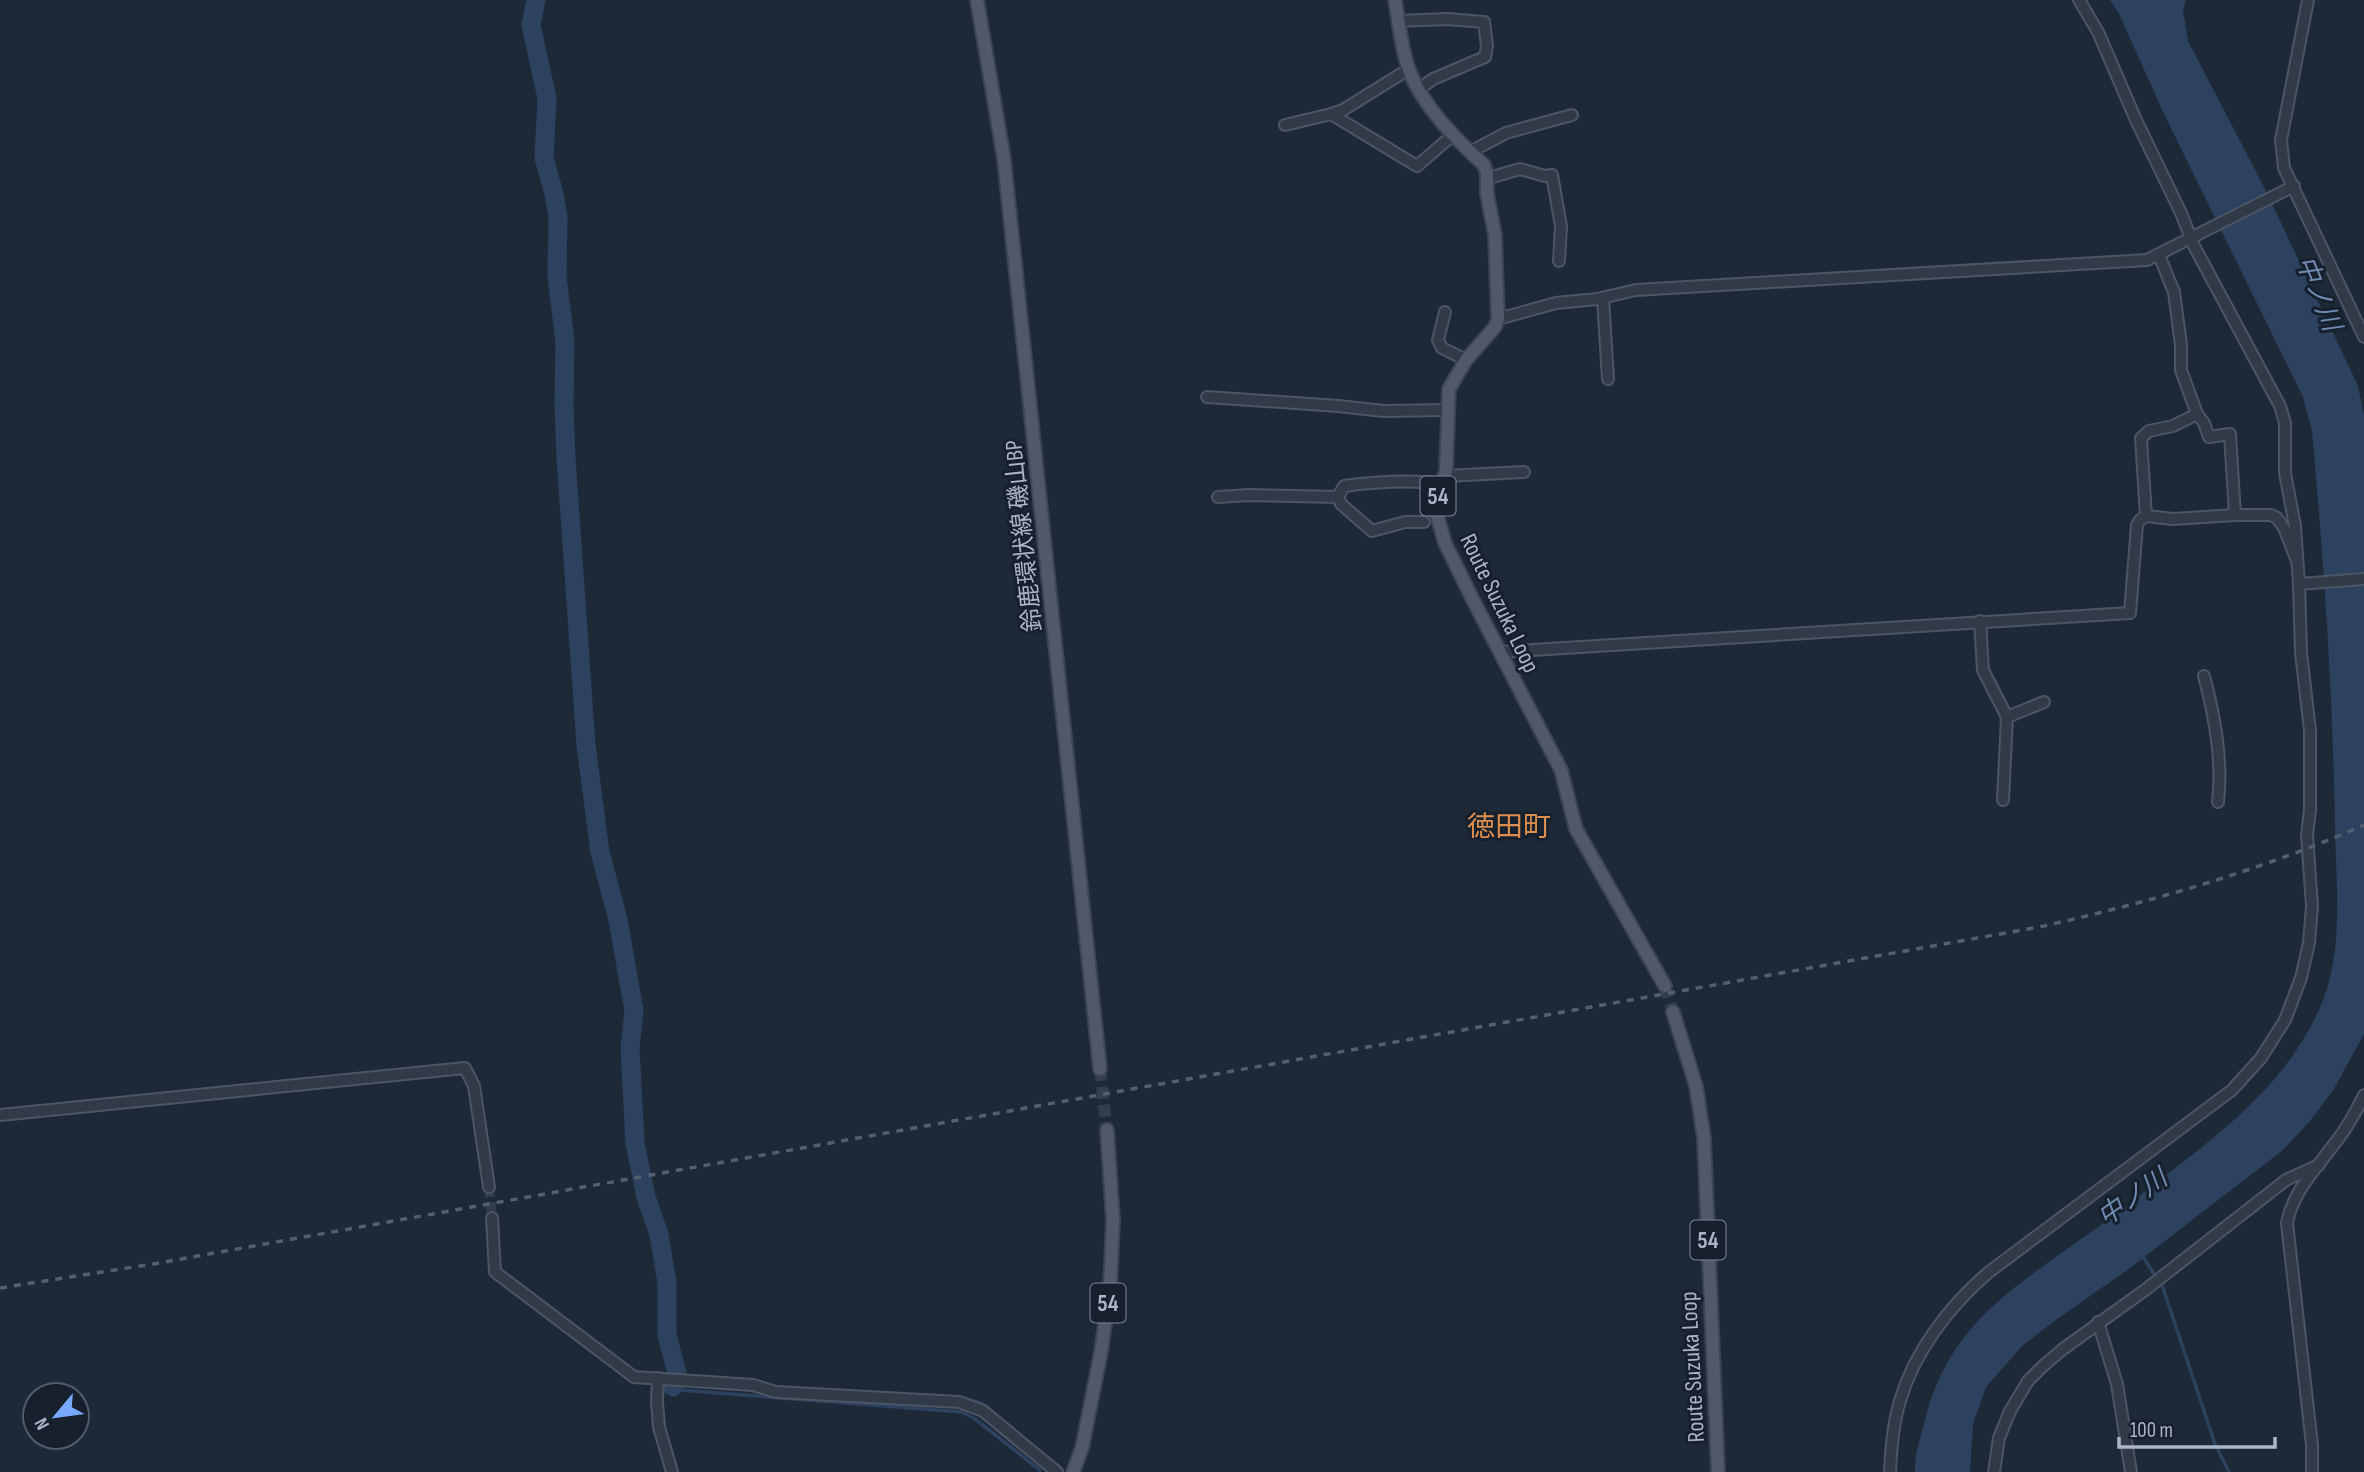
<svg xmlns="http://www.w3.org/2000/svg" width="2364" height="1472" viewBox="0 0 2364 1472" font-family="'Sofia Sans Condensed','Noto Sans JP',sans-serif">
<rect width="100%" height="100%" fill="#1e2938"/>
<path fill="#2d425f" d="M2110 0H2186L2183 10 2188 41 2265 189 2358 386 2364 416V1034L2334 1089 2310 1121 2283 1150 2126 1271 2060 1317 2023 1345 1986 1387 1973 1424 1970 1472H1915C1914 1456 1920 1439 1924 1424 1946 1329 2007 1292 2081 1239 2113 1217 2143 1193 2174 1169 2235 1122 2291 1076 2322 1003 2344 949 2336 884 2335 827 2333 695 2324 563 2312 431L2303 397 2165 116 2119 14Z"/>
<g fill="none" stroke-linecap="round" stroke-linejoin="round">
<g stroke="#2d425f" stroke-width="3.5">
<polyline points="2142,1255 2154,1274"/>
<polyline points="2162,1285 2215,1444 2229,1472"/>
<polyline points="673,1387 679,1390 962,1412 975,1419 1040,1470"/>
<polyline points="964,1398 983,1404 991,1411"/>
</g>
<polyline stroke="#2d425f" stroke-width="19" points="536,0 531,25 547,98 544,158 554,194 558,217 557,277 565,341 564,404 566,458 586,745 600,852 618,920 634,1011 630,1047 635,1143 646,1197 659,1234 667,1283 667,1335 677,1373 673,1387"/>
<polyline stroke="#333e4d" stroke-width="10" stroke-dasharray="10 5" stroke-linecap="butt" points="489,1187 492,1218"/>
<g stroke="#333e4d" stroke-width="12" stroke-dasharray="12 6" stroke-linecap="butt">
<polyline points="1665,986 1673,1012"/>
<polyline points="1100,1069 1107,1130"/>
</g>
<g stroke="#4c5564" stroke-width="14">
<g id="minor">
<polyline points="2079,0 2098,32 2136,120 2181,213 2194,246 2280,406 2285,423 2285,473 2295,526 2299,584 2364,579"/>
<polyline points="2308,0 2281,140 2284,168 2364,337"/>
<polyline points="1398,21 1447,19 1484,22 1487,46 1485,57 1433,79 1418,90"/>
<polyline points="1331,114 1343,110 1409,69"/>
<polyline points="1285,125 1331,114 1417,166 1454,134"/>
<polyline points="1470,152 1506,133 1572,115"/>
<polyline points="1486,179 1520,169 1545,176 1552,175 1561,226 1559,261"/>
<polyline points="1603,298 1608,379"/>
<polyline points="1445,312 1438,340 1442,348 1466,360"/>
<polyline points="1498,319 1556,303 1597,299 1636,290 2147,260 2294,186"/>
<polyline points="1207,397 1338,406 1384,411 1446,410"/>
<polyline points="2197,414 2204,423 2209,437 2230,434 2235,515"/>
<polyline points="1445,476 1524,472"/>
<path d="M1218 497 1249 495 1338 497 1344 486C1378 481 1408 480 1442 483"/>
<polyline points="1338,497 1341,504 1372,531 1405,522 1424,522"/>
<polyline points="2146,516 2141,438 2149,431 2173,426 2197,414 2181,370 2181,345 2174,292 2159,255"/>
<polyline points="1980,621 1983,670 2007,717 2003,800"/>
<polyline points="1500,652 2130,613 2137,525 2140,520 2146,516 2173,519 2235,515 2271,515 2277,518 2284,528 2297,561"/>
<path d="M2204 676C2215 717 2223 760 2218 802"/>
<polyline points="2007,717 2044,702"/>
<polyline points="0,1115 465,1068 474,1086 489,1187"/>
<polyline points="492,1218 495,1272 634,1377 753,1385 776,1392 959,1402 983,1411 1057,1472"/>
<polyline points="2098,1322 2117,1384 2131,1472"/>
<polyline points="658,1378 657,1402 659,1427 672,1472"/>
<path d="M1890 1472C1891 1449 1893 1423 1900 1401 1914 1352 1950 1305 1989 1272L2232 1090 2261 1058 2285 1020 2301 978 2309 943 2312 906 2307 835 2310 810V730L2301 653 2299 584"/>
<polyline points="1994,1472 1999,1438 2010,1411 2028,1381 2043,1366 2063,1349 2145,1290 2286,1180 2319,1165"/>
<path d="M2312 1472V1445L2287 1223C2293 1191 2316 1169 2335 1143 2347 1128 2356 1112 2364 1095"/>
</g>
</g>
<g stroke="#3b4452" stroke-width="16">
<g id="major">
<polyline points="977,0 1004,159 1100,1069"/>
<path d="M1395 0C1399 23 1401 48 1409 70 1423 107 1456 139 1484 165L1487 173V194L1495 235 1498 319 1495 327 1466 360 1449 389 1446 471 1437 501V515L1445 543 1473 600 1561 770 1576 829 1665 986"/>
<polyline points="1673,1012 1696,1086 1704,1138 1718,1472"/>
<polyline points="1073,1472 1082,1448 1101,1352 1110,1288 1113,1220 1107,1130"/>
</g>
</g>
<use href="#minor" stroke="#313b48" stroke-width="10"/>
<use href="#major" stroke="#4f5969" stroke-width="12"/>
<path stroke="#535e70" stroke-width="3.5" stroke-dasharray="7 7" stroke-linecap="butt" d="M0 1288 153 1264 2039 927C2151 902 2259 871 2364 825"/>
</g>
<g text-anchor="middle" stroke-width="6" stroke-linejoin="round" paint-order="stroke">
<g fill="#17202d" stroke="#7f8898" stroke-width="2">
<rect x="1420.5" y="476.5" width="35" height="39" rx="5"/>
<rect x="1690.5" y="1220.5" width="35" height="39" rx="5"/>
<rect x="1090.5" y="1283.5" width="35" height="39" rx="5"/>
</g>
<g font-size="23" font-weight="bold" fill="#abb5c6">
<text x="1438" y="504">54</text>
<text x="1708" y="1248">54</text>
<text x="1108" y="1311">54</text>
</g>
<g font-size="24" fill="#abb5c6" stroke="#17202d">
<text transform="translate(1023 536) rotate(-96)" y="8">鈴鹿環状線 磯山BP</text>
<text transform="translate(1500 603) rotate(64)" y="8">Route Suzuka Loop</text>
<text transform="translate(1692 1367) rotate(-93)" y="8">Route Suzuka Loop</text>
</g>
<g font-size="26" font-style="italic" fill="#708bb1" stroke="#17202d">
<text transform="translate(2319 293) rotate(68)" y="9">中ノ川</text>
<text transform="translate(2132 1197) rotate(-35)" y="9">中ノ川</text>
</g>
<g font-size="28" fill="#dc8e4f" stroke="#17202d">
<text x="1509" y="836">徳田町</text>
</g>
</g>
<g transform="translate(56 1416) rotate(241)"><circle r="33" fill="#17202d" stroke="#525c6a" stroke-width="2"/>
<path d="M0-5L12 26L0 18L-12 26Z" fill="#77aaff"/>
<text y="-10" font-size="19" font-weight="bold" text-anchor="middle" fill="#abb5c6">N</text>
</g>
<path d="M2119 1437v10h156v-10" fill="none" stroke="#abb5c6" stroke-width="3.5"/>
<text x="2130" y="1437" font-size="21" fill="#abb5c6" stroke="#17202d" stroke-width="5" paint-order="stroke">100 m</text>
</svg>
